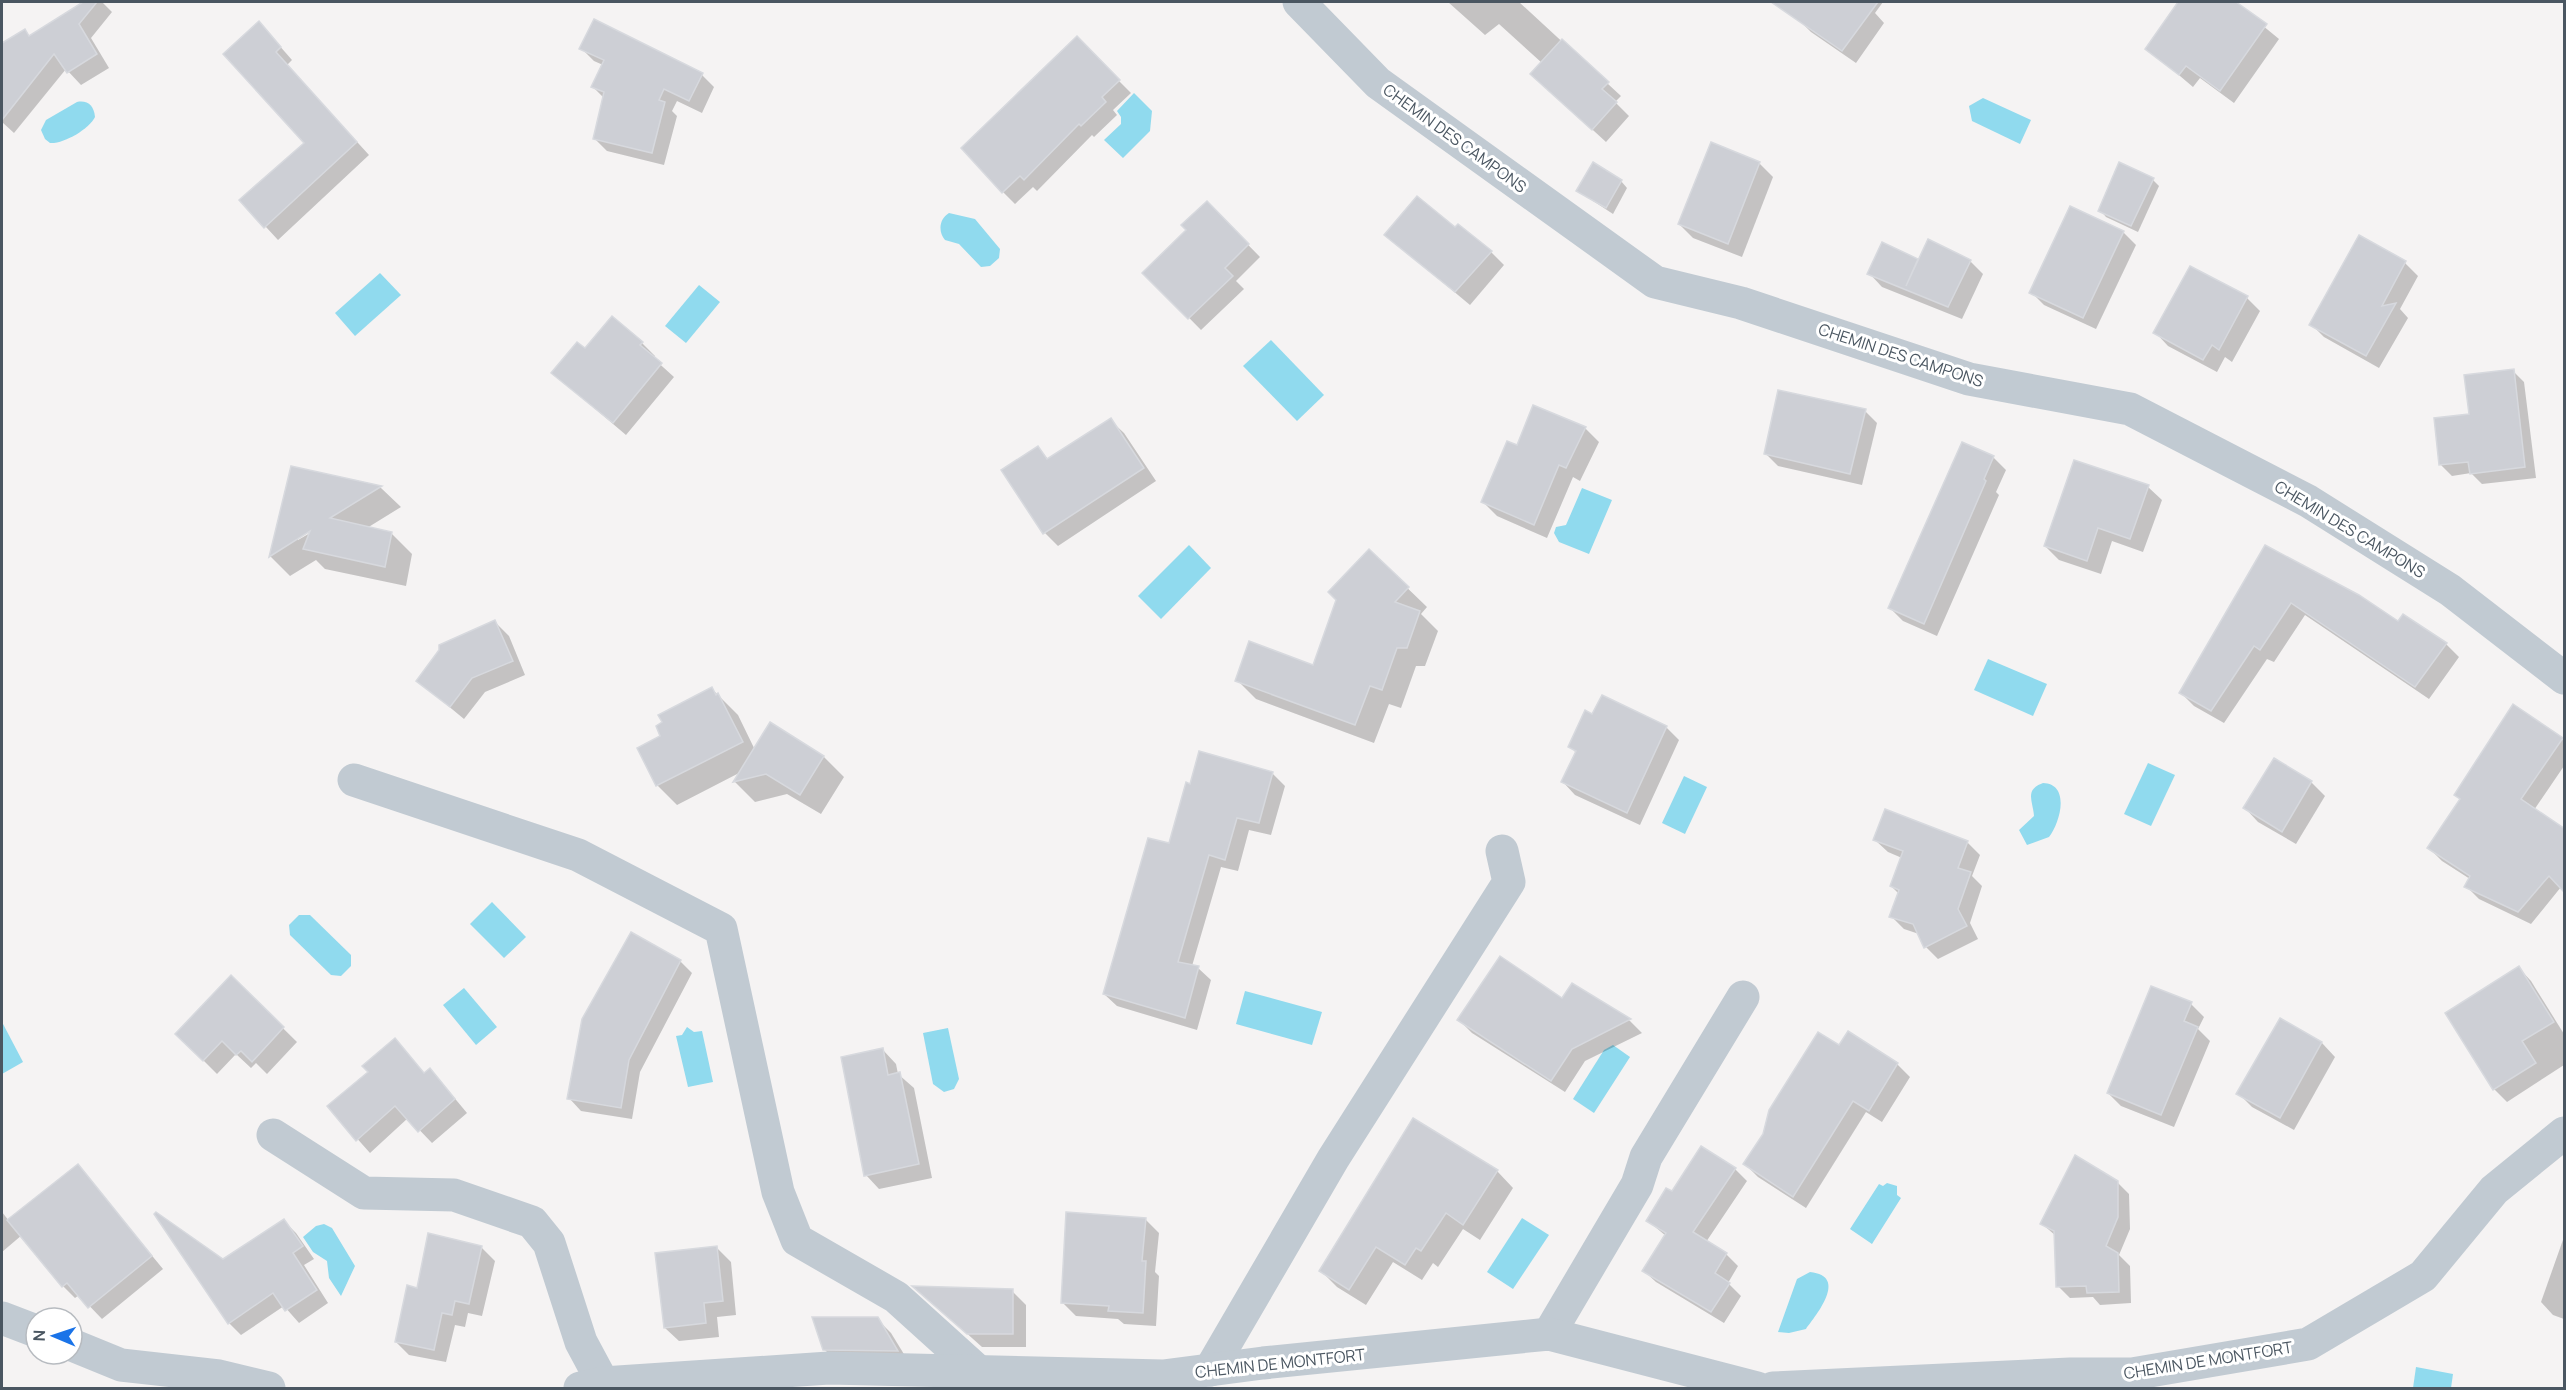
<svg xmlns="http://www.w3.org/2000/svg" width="2566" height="1390" viewBox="0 0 2566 1390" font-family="Manrope,sans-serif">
<rect width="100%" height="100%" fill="#f5f3f3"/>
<g fill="#90daee">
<polygon points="1134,93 1152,111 1150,131 1123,158 1104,140 1121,124 1121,117 1117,111"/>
<polygon points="1983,98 2031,120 2020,144 1972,121 1969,106"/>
<path d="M77 102C88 100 94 106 95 117 89 129 64 144 50 143L45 139 41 130 46 120Z"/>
<path d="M949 213 975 219 1000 249 999 258 990 266 981 267 959 244 945 240C938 232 939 219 949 213Z"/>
<polygon points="380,273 401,295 355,336 335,313"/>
<polygon points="699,285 720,302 686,343 665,326"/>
<polygon points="1271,340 1324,395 1297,421 1243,366"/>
<polygon points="1582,488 1612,500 1589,554 1559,542 1554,533 1556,527 1566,525"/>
<polygon points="1189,545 1211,568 1161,619 1138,596"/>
<polygon points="1988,659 2047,684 2033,716 1974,690"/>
<polygon points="2148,763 2175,775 2151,826 2124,814"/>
<polygon points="1684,776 1707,787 1685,834 1662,823"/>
<path d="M2043 783C2071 784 2060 823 2049 837L2027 845 2019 830 2034 816C2033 801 2024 790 2043 783Z"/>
<polygon points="492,902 526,937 504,958 470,924"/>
<polygon points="299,915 310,915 351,955 351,966 341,976 331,975 290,935 289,925"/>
<polygon points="464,988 497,1027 476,1045 443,1005"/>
<polygon points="1245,991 1322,1012 1312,1045 1236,1024"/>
<polygon points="2,1022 23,1062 2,1074"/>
<polygon points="687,1027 694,1032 702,1031 713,1082 688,1087 676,1036 682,1035"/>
<polygon points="948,1028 959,1079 954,1089 944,1092 933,1084 923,1033"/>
<polygon points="1613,1045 1630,1057 1594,1113 1573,1099 1604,1050"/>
<polygon points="1887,1183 1897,1186 1897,1195 1901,1198 1872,1244 1850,1229 1879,1184 1883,1186"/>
<polygon points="1522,1218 1549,1235 1513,1289 1487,1272"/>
<polygon points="324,1224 332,1228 355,1266 341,1296 329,1278 327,1261 313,1252 303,1237 316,1226"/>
<path d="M1810 1272C1849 1276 1816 1315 1806 1329L1789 1333 1778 1332 1797 1279Z"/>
<polygon points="2416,1367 2453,1374 2451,1388 2413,1388"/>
</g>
<g fill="#0003" fill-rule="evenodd">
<polygon points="85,2 102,2 112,12 91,38 109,68 81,85 66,69 14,133 2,122 2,47 24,31 30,36"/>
<polygon points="1448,2 1519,2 1621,96 1615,102 1629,116 1606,142 1546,87 1542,63 1499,24 1485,35"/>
<polygon points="1810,2 1883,2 1875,13 1884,23 1856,63 1811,32 1798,19"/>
<polygon points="2180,2 2234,2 2279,39 2234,103 2200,78 2193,87 2147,48"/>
<polygon points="271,36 292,60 287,65 369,155 278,240 241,200 306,143 225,54"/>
<polygon points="1077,39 1131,93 1113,110 1117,115 1094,137 1092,135 1037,191 1033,187 1015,204 1003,192"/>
<polygon points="581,48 702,75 714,87 702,113 677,101 672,111 677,116 664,165 607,151 594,138 604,98 593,87 603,65 594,61"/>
<polygon points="1759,163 1773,177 1742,257 1693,238 1679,224"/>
<polygon points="2153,180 2159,186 2138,232 2106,217 2100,210"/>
<polygon points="1621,181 1627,188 1613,214 1578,191"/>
<polygon points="1207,203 1260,257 1236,281 1244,289 1201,330 1145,273 1188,230"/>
<polygon points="1455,229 1491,252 1504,265 1470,305 1386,235"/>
<polygon points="2123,232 2136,245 2096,329 2044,305 2031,292"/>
<polygon points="2359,237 2405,263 2418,276 2400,309 2408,318 2379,368 2324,337 2311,324"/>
<polygon points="1917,260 1970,261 1983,274 1962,319 1882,287 1869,273"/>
<polygon points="2247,298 2260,311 2232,362 2225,357 2217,372 2168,346 2155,332"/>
<polygon points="642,343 655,356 653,358 674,377 626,435 553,373 586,351"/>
<polygon points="2513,371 2524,382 2536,478 2482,484 2471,473 2452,476 2441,465 2470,415"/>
<polygon points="1865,411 1877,423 1862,485 1778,466 1766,454"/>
<polygon points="1110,420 1124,433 1156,481 1058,546 1045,533 1003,471 1038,448 1049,460"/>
<polygon points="1585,428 1599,442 1580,481 1573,477 1547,538 1497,516 1483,502"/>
<polygon points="1993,457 2006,470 1996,492 1999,495 1937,636 1903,621 1890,608 1951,467"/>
<path d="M292 467 381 488 401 507 367 528 392 534 412 554 406 586 325 569 316 560 290 576 270 556ZM315 526 317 529 298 540V536Z"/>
<polygon points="2148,487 2162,500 2143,552 2112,541 2101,574 2059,560 2045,546"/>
<polygon points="2266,547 2399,624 2446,644 2459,657 2429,699 2305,615 2274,662 2267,659 2224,723 2194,706 2181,693"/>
<polygon points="1369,551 1427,607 1421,614 1438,631 1425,666 1416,666 1401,708 1389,704 1374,743 1256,699 1237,680 1314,667"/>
<polygon points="495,622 509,636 525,675 485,692 464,719 418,681"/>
<polygon points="712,689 738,715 755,750 824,757 844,777 821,814 787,794 755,802 735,782 741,772 677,805 657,785 662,736"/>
<polygon points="1602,697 1666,727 1679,740 1640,825 1575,795 1563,782 1576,753 1570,746 1593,716"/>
<polygon points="2513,706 2564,741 2564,766 2534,810 2561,887 2531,924 2479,899 2466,886 2470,879 2442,861 2429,848 2461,800 2456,795"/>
<polygon points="1272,773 1285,786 1271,835 1249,830 1238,871 1221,867 1192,966 1198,968 1211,980 1197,1030 1117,1006 1104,994 1170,845 1191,786"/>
<polygon points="2311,782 2325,796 2296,844 2258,822 2245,808"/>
<polygon points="1875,840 1967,842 1980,855 1972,876 1982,886 1970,923 1978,939 1938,959 1926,947 1919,934 1904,929 1891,916 1899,894 1891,886 1902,858 1888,852"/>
<polygon points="680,961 692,973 640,1072 632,1119 581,1111 569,1098"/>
<polygon points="2519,968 2531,981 2564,1034 2564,1065 2507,1102 2494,1089"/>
<polygon points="231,977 297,1042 267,1074 256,1063 251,1068 236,1054 217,1074 177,1034"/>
<polygon points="1572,985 1630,1021 1642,1033 1585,1061 1565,1092 1472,1033 1459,1020 1562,1000"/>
<polygon points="2191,1004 2204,1017 2198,1029 2210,1041 2174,1127 2121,1106 2108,1093"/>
<polygon points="2280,1020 2322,1043 2335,1057 2294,1130 2252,1107 2238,1093"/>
<polygon points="395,1040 425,1074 430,1070 442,1083 467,1113 432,1143 408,1118 370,1153 329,1107 370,1073"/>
<polygon points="1840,1047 1897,1064 1910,1077 1882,1122 1866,1112 1806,1208 1758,1177 1745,1164"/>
<polygon points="883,1050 896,1064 898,1074 914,1088 932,1178 879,1189 866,1175"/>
<polygon points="78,1166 163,1269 102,1319 79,1295 75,1298 63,1286 22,1235 2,1252 2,1212 9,1221"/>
<polygon points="1735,1169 1747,1181 1706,1242 1726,1254 1738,1266 1728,1283 1741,1296 1724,1323 1656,1282 1644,1271 1666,1236 1648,1221 1673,1193"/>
<polygon points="1497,1171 1513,1188 1480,1240 1463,1229 1438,1267 1433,1263 1422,1280 1393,1262 1366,1305 1337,1287 1321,1271"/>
<polygon points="2117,1182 2129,1194 2130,1229 2119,1255 2130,1266 2131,1303 2100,1305 2093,1297 2070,1298 2058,1286 2056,1236 2041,1223"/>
<polygon points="1145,1219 1159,1233 1155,1272 1159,1276 1156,1326 1124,1324 1118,1319 1076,1316 1062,1302"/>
<polygon points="284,1221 296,1233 314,1259 304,1265 328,1303 299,1323 284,1306 241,1335 229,1323 223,1261"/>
<polygon points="2564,1237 2564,1319 2553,1315 2541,1302"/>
<polygon points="482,1248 495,1261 482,1316 468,1313 465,1327 455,1325 446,1362 409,1355 396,1342 418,1289"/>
<polygon points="717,1248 731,1262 736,1315 717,1317 719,1337 679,1341 665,1328"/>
<polygon points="915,1287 1012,1291 1026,1305 1026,1347 982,1347"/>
<polygon points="877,1319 891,1333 910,1364 838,1363 824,1349"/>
</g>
<g fill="#cdcfd5" stroke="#d7d9de" stroke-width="1.5">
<polygon points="83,2 97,2 79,24 97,54 67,73 54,54 2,120 2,43 25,29 29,36"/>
<polygon points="1771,2 1878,2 1842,51"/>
<polygon points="2178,2 2236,2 2267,24 2220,91 2186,66 2179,75 2145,49"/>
<polygon points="594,19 703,73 689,101 664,89 659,100 665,102 652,153 593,139 604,92 591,87 604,60 579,49"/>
<polygon points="259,21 281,47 276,52 357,142 264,228 239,200 304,143 223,54"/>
<polygon points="1077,36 1120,80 1102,97 1106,102 1081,126 1079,124 1024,180 1020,176 1002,193 961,148"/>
<polygon points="1562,39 1609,82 1602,89 1617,102 1592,130 1530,74"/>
<polygon points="1711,142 1760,162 1728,244 1678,224"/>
<polygon points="1593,162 1622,180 1606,208 1576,191"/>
<polygon points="2119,162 2154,178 2131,226 2098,211"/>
<polygon points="1417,196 1455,227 1458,224 1492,251 1455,292 1384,235"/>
<polygon points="1207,201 1249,244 1225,268 1233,276 1188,319 1142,273 1186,230 1181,225"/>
<polygon points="2070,206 2124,231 2083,318 2029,293"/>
<polygon points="2359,235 2406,261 2382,306 2396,303 2366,356 2309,325"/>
<polygon points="1928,239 1971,260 1948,307 1867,274 1882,242 1918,259 1906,286"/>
<polygon points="2190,266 2248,296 2219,350 2212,345 2203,360 2153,333"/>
<polygon points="612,316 643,342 640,345 662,363 613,423 551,373 577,342 585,348"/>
<polygon points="2514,369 2525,467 2470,474 2468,462 2439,465 2434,418 2469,414 2464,375"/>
<polygon points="1778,390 1866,409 1850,474 1764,454"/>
<polygon points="1533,405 1586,427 1566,468 1559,465 1534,525 1481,502 1507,441 1517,445"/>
<polygon points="1111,418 1144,468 1043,534 1001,470 1038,446 1047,459"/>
<polygon points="1962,442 1994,456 1984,479 1986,481 1924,624 1888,608"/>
<polygon points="2074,460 2149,485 2130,539 2098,528 2087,561 2044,546"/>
<polygon points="291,466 382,486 330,518 392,532 385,567 303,549 310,531 269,557"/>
<polygon points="2265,545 2359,595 2398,621 2403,614 2447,643 2415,687 2291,603 2260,650 2254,646 2211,711 2179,693"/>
<polygon points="1369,549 1409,587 1395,602 1420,611 1407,648 1397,648 1382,690 1370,686 1355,725 1235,681 1249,641 1313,665 1336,600 1328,592"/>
<polygon points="495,620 513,661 472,678 450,707 416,681 439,650 439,645"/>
<polygon points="712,687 716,695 718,693 743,742 656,786 637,748 660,736 656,726 662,722 658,715"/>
<polygon points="1602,695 1667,726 1627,813 1561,782 1576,751 1568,747 1585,710 1592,714"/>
<polygon points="2513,704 2563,738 2521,799 2565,829 2565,893 2549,876 2518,912 2464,887 2470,876 2427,848 2460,799 2454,795"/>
<polygon points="770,722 824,756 800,795 766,774 733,782"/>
<polygon points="1199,751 1273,772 1259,823 1237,818 1225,860 1209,855 1178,962 1199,966 1185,1018 1103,994 1148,838 1169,843 1186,782 1190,784"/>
<polygon points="2274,758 2312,781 2282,832 2243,808"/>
<polygon points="1885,809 1968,841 1958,868 1971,872 1958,909 1967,926 1924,948 1913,924 1889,917 1899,890 1890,886 1903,851 1873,840"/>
<polygon points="631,932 681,960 629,1060 621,1108 567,1099 582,1019"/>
<polygon points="1500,956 1562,998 1572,983 1631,1019 1572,1049 1551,1081 1457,1020"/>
<polygon points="2519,966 2554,1022 2522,1041 2536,1063 2493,1090 2445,1013"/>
<polygon points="231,975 284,1027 252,1062 241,1051 236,1055 222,1041 203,1061 175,1034"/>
<polygon points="2151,986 2192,1002 2184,1021 2198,1027 2161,1115 2107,1093"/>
<polygon points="2280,1018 2322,1042 2280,1118 2236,1094"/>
<polygon points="1848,1031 1898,1063 1869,1111 1853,1101 1793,1197 1743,1164 1763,1134 1769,1110 1818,1032 1839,1045"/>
<polygon points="395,1038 424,1073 430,1068 455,1099 418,1132 395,1106 356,1141 327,1106 368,1072 362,1066"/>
<polygon points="883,1048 888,1075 900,1072 919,1164 864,1176 841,1057"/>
<polygon points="1413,1118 1498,1170 1463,1225 1446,1213 1421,1251 1416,1248 1405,1265 1376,1247 1349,1290 1319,1271"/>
<polygon points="1701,1146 1736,1168 1693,1232 1727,1253 1715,1273 1730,1283 1711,1312 1642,1271 1666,1233 1646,1221 1666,1188 1672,1191"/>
<polygon points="2075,1155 2118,1181 2118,1217 2106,1246 2118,1253 2119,1292 2087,1293 2086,1286 2056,1287 2054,1231 2040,1224"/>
<polygon points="78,1164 152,1256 88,1308 67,1283 62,1287 7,1220"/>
<polygon points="156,1212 223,1259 284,1219 303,1246 293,1253 317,1290 285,1311 273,1293 228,1324 154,1214"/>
<polygon points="1066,1212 1146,1218 1142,1261 1146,1261 1143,1313 1108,1311 1109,1306 1061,1303"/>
<polygon points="428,1233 482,1246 469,1304 455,1301 452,1315 442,1313 434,1350 395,1342 407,1285 417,1288"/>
<polygon points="717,1246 723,1301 704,1303 706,1323 664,1328 655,1253"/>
<polygon points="912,1286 1013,1289 1013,1334 967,1334"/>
<polygon points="812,1317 878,1317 898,1351 823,1350"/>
</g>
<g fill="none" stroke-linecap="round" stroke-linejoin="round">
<g stroke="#c1cad2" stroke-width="33">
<polyline points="1299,2 1378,83 1655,282 1741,303 1969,379 2130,409 2308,501 2450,590 2564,678"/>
<polyline points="354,780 578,855 721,929 778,1192 797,1240 896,1297 979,1372"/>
<polyline points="273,1135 364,1193 454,1195 532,1222 549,1243 581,1342 603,1383"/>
<polyline points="2,1318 36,1331"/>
<polyline points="1549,1334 1637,1185 1646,1157 1743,997"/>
<polyline points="72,1345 121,1365 219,1376 269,1388"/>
<polyline points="1210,1370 1333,1159 1509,882 1502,851"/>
<polyline points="580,1388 603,1383 829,1368 1163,1376 1263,1363 1549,1334 1757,1388"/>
<polyline points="1773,1388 2070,1374 2132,1374 2308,1344 2423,1276 2494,1190 2564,1133"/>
</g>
</g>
<g text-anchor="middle" stroke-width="6" stroke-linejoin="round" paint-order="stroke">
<g font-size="16" fill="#4a5661" stroke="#fff">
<text transform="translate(1455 138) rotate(36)" y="6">CHEMIN DES CAMPONS</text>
<text transform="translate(1901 355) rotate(18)" y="6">CHEMIN DES CAMPONS</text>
<text transform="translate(2350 529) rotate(31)" y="6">CHEMIN DES CAMPONS</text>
<text transform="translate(2208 1360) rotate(-9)" y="6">CHEMIN DE MONTFORT</text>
<text transform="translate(1280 1363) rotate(-6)" y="6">CHEMIN DE MONTFORT</text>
</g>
</g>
<rect width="2566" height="1390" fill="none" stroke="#4a5661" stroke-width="6"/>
<g transform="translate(54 1336) rotate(272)"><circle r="28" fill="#ffffff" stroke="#b7bbc0" stroke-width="1.5"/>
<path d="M0-4.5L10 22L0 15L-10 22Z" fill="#1a73e8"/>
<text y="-9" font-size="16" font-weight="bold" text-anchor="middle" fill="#4a5661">N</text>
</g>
</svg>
